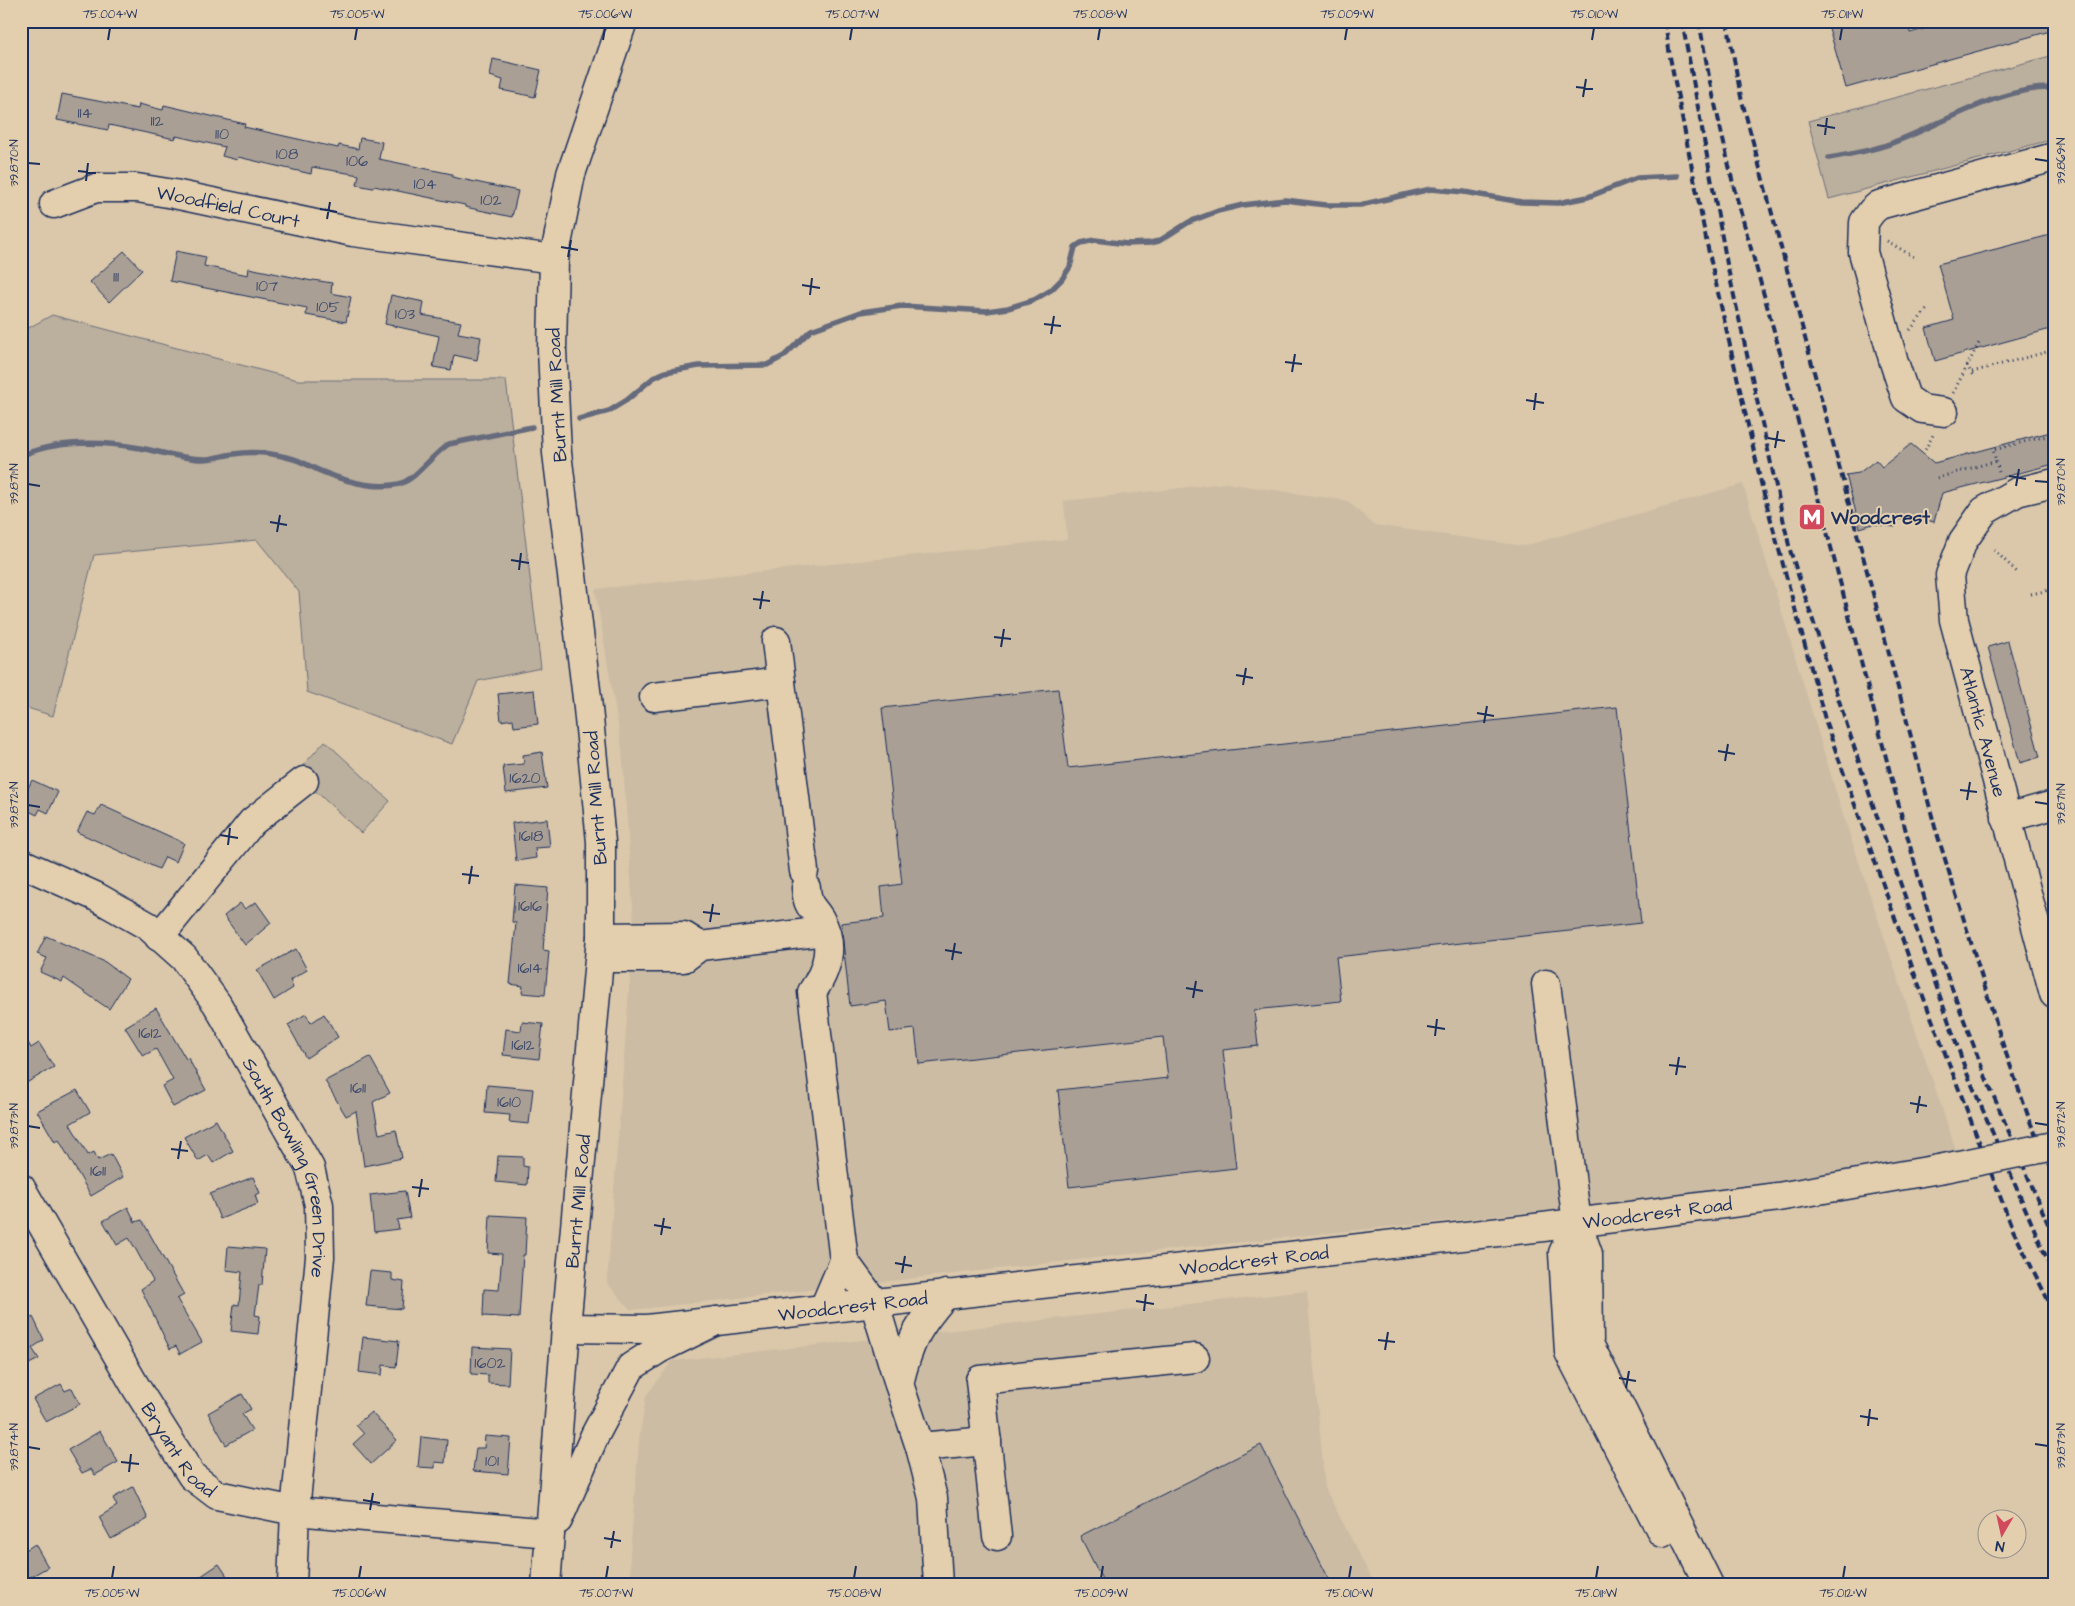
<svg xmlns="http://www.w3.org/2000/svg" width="2075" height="1606" viewBox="0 0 2075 1606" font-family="'Architects Daughter',sans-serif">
<rect width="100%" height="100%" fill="#dbc8aa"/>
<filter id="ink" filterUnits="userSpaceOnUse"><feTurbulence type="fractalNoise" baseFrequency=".02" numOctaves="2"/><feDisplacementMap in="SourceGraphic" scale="10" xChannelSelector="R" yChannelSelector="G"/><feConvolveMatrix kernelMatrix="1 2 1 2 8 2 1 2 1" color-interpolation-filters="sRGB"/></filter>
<g filter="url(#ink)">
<g fill="#ccbca4">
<polygon points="1226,483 1348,501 1374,525 1524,546 1743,484 1843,815 1957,1153 1705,1194 1184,1248 631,1310 607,1283 634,923 622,749 595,589 1067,539 1064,501"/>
<polygon points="1307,1291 1325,1488 1375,1585 631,1585 630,1555 639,1440 646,1396 672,1361"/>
</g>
<g fill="#bbaf9d" stroke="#6b6f7e">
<polygon points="2054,55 2054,139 1829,199 1808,121"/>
<polygon points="52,315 298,380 506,380 541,668 478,681 452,744 307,692 299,592 257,540 94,555 53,716 21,706 21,332"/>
<polygon points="325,741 390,801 361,833 296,773"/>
</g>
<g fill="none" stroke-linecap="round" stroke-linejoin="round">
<g stroke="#656a7b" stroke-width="5.5">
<path d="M1829 158C1850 154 1872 151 1892 143 1941 125 2001 86 2054 88"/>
<polyline points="579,419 609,411 627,400 653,378 665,372 699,366 767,365 784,356 811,330 861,312 902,306 987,311 1008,308 1034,300 1051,290 1062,279 1070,267 1075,247 1081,243 1095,240 1127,244 1150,243 1159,241 1189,222 1218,211 1243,205 1285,200 1326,205 1360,205 1431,189 1464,192 1521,202 1558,203 1588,197 1637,178 1677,176"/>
<path d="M21 456C55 440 104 441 140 448 161 452 183 459 204 459 214 459 224 455 234 454 252 451 272 453 290 458 300 460 309 466 318 470 341 480 374 490 399 484 417 479 432 454 449 444L532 427"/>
</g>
</g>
<g fill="#a99f95" stroke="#1b2f5e">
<polygon points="1827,21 1908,21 1910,33 1952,21 2054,21 2054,30 1846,88"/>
<polygon points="493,59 541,70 535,97 501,90 503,80 490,76"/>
<polygon points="62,94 138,109 139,104 163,110 164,105 245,124 244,127 338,148 339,145 358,149 360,138 382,142 379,159 452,174 452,177 518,191 512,217 465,207 465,205 374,186 373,188 357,185 359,175 312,167 311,174 238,157 237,160 222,156 225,147 176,136 175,139 109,125 108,130 57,120"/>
<polygon points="2054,234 2054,328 1935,361 1926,328 1954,320 1938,264"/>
<polygon points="124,251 142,270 109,302 90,282"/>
<polygon points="176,251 206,257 204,266 248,275 249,268 312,281 313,280 332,283 331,293 351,297 346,322 306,315 307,308 170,281"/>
<polygon points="391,295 424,302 422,315 461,322 458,333 481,337 477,360 454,355 451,370 433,367 439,336 385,324"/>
<polygon points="2054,431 2054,464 1942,493 1934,522 1926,520 1926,523 1898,519 1895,527 1873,524 1860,528 1846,475 1859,473 1876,460 1882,467 1911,444 1934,463"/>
<polygon points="2008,641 2040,757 2020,763 1988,647"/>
<polygon points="1058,689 1068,768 1617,707 1641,923 1336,957 1341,1001 1254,1010 1258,1046 1223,1050 1236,1168 1069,1187 1058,1090 1168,1078 1163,1037 919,1064 915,1029 890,1032 886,1001 850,1006 841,923 884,918 881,887 902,884 882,708"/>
<polygon points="534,690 538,724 514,727 513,719 501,721 498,694"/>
<polygon points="542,752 547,788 506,793 503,766 524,764 523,755"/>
<polygon points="32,780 58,792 48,813 40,809 37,815 21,807 21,802"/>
<polygon points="101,805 184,843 176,862 165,857 159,869 77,832 87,812 95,815"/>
<polygon points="547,819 550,847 535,848 536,858 516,861 512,823"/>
<polygon points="515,885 548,888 543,950 549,951 545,995 522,993 523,986 510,984 516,923 512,922"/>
<polygon points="256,902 271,923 245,945 224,916 240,903 245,909"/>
<polygon points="46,936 105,962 128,979 109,1009 64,978 62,982 40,972 47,958 37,954"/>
<polygon points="296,949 307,970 290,980 293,988 274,1000 257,970"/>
<polygon points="156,1008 186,1059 188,1058 206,1090 173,1107 162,1086 173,1080 156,1049 143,1056 125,1027"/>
<polygon points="306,1014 311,1023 324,1014 338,1037 306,1058 288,1025"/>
<polygon points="522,1022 543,1024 539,1059 503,1055 506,1029 521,1031"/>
<polygon points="21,1030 31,1048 39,1043 54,1067 21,1086"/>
<polygon points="370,1057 390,1093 373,1102 379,1134 396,1130 402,1158 364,1166 356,1111 346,1116 325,1081"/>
<polygon points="487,1085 533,1089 529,1124 509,1122 510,1115 485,1113"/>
<polygon points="77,1090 90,1112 70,1124 88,1155 94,1152 98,1160 111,1154 123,1177 91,1196 59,1140 55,1142 37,1111"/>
<polygon points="216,1120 233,1151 213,1163 208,1155 198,1161 184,1137"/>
<polygon points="498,1156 523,1157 523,1166 528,1167 527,1185 496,1182"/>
<polygon points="253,1177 260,1193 255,1195 258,1204 220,1219 210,1194"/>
<polygon points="405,1191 410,1218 397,1220 399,1229 374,1232 370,1195"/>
<polygon points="128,1207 135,1222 142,1220 184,1295 177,1299 202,1342 180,1354 176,1346 170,1349 141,1289 153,1281 135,1248 129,1238 117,1245 103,1221"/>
<polygon points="490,1215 527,1217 525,1255 523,1255 519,1318 483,1316 484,1289 499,1290 502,1254 488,1253"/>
<polygon points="228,1246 265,1249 262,1285 259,1285 255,1315 260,1316 258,1334 231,1331 234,1304 239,1305 242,1272 226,1270"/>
<polygon points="370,1271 392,1273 392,1280 404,1282 402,1309 366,1306"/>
<polygon points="33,1317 44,1340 32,1348 39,1359 21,1368 21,1324"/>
<polygon points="363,1337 399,1341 396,1367 383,1365 382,1375 359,1372"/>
<polygon points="472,1347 510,1349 508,1384 488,1383 488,1375 471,1374"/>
<polygon points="61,1384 65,1391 72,1388 80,1404 46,1422 33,1399"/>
<polygon points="242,1394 251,1409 242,1414 252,1430 226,1445 208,1413"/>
<polygon points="371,1412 397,1440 371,1464 353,1444 364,1434 356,1425"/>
<polygon points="100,1431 118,1462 95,1475 91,1469 82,1473 68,1450"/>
<polygon points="485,1436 511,1438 508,1474 473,1471 476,1448 484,1448"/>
<polygon points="421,1437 447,1440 445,1463 435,1462 435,1468 418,1467"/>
<polygon points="1261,1445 1332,1585 1105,1585 1080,1536"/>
<polygon points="133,1487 148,1519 111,1539 99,1517 117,1506 113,1498"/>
<polygon points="35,1544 48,1567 21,1582 21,1553"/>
<polygon points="219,1564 233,1585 188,1585"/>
</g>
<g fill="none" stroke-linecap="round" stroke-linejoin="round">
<g stroke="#1b2f5e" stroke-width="31">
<g id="minor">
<path id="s1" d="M54 204 96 188H137L174 194 353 232 554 259"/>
<polyline points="1944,412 1922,409 1906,398 1893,359 1863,252 1864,222 1872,211 1879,205 2054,157"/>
<path id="s2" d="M2054 483 2017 492 1984 511 1963 541 1950 575 1954 620 2054 994"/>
<polyline points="776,641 804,871"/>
<polyline points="654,697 781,682"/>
<polyline points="2006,818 2054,805"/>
<path id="s3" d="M21 863 95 896 148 926 184 958 217 1004 310 1168 319 1205 320 1257 295 1511 292 1585"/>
<path d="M806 888C808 909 811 904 820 919 835 945 828 969 812 992L844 1261 874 1302 899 1384 920 1447 933 1498 938 1585"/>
<polyline points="159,937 252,822 304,781"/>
<polyline points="601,937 684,936 700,946"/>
<polyline points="600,958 684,958 700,946 825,931"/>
<polyline points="1546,984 1577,1223 1588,1254 1589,1344 1709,1585"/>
<path id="s4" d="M21 1188 137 1389 192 1476 217 1495 295 1511 550 1533"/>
<polyline points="1577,1223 1563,1253 1569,1352 1662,1533"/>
<polyline points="824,1308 844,1261"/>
<path id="s5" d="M566 1328 647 1329 1543 1227 1778 1197 1939 1169"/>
<path d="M899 1384C909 1342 917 1327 946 1294"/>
<polyline points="920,1447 987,1441"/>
<polyline points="997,1536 980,1380 1195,1358"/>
</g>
</g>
<g stroke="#1b2f5e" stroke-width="31">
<g id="major">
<polyline points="558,1520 595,1435 631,1367 659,1349 716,1321"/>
<path id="s6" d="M546 1585 566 1328 601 937V842L587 698 557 453 552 350 554 259 571 174 623 21"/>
</g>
</g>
<g stroke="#1b2f5e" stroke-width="3" stroke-dasharray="1 4" stroke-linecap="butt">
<polyline points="1887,241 1914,257"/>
<polyline points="1910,330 1928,308"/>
<polyline points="1967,365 1973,376"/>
<polyline points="1972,372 2054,350"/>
<polyline points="1953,393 1979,343"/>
<polyline points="1923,454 1934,433"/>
<polyline points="1999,472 1993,450 2054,434"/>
<polyline points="1937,478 1996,461"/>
<polyline points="1994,550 2017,572"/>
<polyline points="2031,594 2054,589"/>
</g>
<use href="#minor" stroke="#e3cead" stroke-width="28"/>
<use href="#major" stroke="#e3cead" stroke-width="28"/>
<g stroke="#1b2f5e" stroke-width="4" stroke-dasharray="8 4" stroke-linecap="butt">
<polyline points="1665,21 1670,57 1707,244 1762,487 1826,723 1915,975 2013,1230 2054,1312"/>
<polyline points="1682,21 1727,264 1790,550 1872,802 1966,1071 2054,1275"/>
<polyline points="1699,21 1710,82 1734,188 1778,345 1893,784 1942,962 1986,1078 2054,1238"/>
<polyline points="1727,21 1741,97 1935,827 2002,1042 2031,1124 2054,1174"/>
</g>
<g stroke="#1b2f5e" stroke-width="31" stroke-linecap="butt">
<polyline id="minor-bridge" points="1939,1169 2054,1146"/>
</g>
<use href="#minor-bridge" stroke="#e3cead" stroke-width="28"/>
</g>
</g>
<path fill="none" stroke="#1b2f5e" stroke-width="2" d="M108 40 110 28M355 40 357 28M603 40 605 28M850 40 852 28M1098 40 1100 28M1345 40 1347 28M1592 40 1594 28M1840 40 1842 28M1576 87 1593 89M1583 97 1586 79M1817 125 1835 128M1825 135 1827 118M2035 159 2048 161M28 163 40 164M78 171 96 173M86 181 88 163M320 209 337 212M327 219 330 202M561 247 578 250M568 257 571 240M802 285 820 288M810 295 812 278M1044 324 1061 326M1051 334 1054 316M1285 362 1302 364M1292 372 1295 354M1526 400 1544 403M1534 410 1536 393M1768 438 1785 441M1775 448 1778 431M2009 476 2026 479M2035 481 2048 482M28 484 40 486M2016 486 2019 469M270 522 287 525M277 532 280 515M511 560 529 563M519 570 521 553M753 599 770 601M760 609 763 591M994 637 1011 639M1001 647 1004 629M1236 675 1253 678M1243 685 1246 668M1477 713 1494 716M1484 723 1487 706M1718 751 1735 754M1725 761 1728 744M1960 790 1977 792M1967 800 1970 782M2035 802 2048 804M28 805 40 807M220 835 238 838M228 845 230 828M462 874 479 876M469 884 472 866M703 912 720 914M710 922 713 904M945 950 962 953M952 960 955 943M1186 988 1203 991M1193 998 1196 981M1427 1026 1445 1029M1435 1036 1437 1019M1669 1065 1686 1067M1676 1075 1679 1057M1910 1103 1927 1106M1917 1113 1920 1096M2035 1123 2048 1125M28 1126 40 1128M171 1149 188 1151M178 1159 181 1141M412 1187 429 1189M419 1197 422 1179M654 1225 671 1228M661 1235 664 1218M895 1263 912 1266M902 1273 905 1256M1136 1301 1154 1304M1144 1311 1146 1294M1378 1340 1395 1342M1385 1350 1388 1332M1619 1378 1636 1381M1626 1388 1629 1371M1860 1416 1878 1419M1868 1426 1870 1409M2035 1444 2048 1446M28 1447 40 1449M121 1462 139 1464M129 1472 131 1454M363 1500 380 1503M370 1510 373 1493M604 1538 621 1541M611 1548 614 1531M112 1578 114 1566M359 1578 361 1566M606 1578 608 1566M854 1578 856 1566M1101 1578 1103 1566M1349 1578 1351 1566M1596 1578 1598 1566M1843 1578 1845 1566"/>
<defs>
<g id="metro-square" transform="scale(1.4375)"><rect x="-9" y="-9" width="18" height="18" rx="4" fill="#d1495b" stroke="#e3cead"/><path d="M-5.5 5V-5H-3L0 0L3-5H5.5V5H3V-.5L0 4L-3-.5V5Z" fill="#fff"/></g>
</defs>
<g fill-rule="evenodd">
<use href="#metro-square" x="1812" y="517"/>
</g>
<g text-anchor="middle" stroke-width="4" stroke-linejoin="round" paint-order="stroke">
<g font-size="16" fill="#3e4b6c">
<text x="85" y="118">114</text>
<text x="157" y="126">112</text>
<text x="222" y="139">110</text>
<text x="287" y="159">108</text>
<text x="357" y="166">106</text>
<text x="425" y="189">104</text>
<text x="491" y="205">102</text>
<text x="116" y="282">111</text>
<text x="267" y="291">107</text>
<text x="328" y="312">105</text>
<text x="405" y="319">103</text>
<text x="525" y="783">1620</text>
<text x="531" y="841">1618</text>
<text x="530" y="911">1616</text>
<text x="530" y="973">1614</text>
<text x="150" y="1038">1612</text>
<text x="523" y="1050">1612</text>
<text x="358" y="1093">1611</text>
<text x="509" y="1107">1610</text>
<text x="98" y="1176">1611</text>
<text x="490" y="1368">1602</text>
<text x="492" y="1466">101</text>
</g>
<g font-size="19" fill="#1b2f5e" stroke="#e3cead">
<text dy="7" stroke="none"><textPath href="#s1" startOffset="179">Woodfield Court</textPath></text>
<text transform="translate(556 395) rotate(-93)" y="7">Burnt Mill Road</text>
<text dy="7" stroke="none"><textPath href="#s2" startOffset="310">Atlantic Avenue</textPath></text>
<text transform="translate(595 798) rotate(-94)" y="7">Burnt Mill Road</text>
<text dy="7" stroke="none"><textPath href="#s3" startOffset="428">South Bowling Green Drive</textPath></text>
<text dy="7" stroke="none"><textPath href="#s6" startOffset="385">Burnt Mill Road</textPath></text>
<text dy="7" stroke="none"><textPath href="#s5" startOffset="1098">Woodcrest Road</textPath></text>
<text dy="7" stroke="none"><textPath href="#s5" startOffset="692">Woodcrest Road</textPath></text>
<text dy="7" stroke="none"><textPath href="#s5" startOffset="288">Woodcrest Road</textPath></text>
<text dy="7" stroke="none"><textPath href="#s4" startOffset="306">Bryant Road</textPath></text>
</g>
<g font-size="19" font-weight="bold" fill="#1b2f5e" stroke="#e3cead" text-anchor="start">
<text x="1831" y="524">Woodcrest</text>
</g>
</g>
<rect width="2075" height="1606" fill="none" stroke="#e3cead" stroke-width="55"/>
<g transform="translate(2002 1534) rotate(189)"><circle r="24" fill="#e3cead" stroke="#938e8d"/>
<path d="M0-4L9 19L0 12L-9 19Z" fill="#d1495b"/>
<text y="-8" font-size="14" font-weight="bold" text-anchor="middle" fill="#1b2f5e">N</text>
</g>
<rect x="28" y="28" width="2020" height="1550" fill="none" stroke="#1b2f5e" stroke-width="2"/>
<g font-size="12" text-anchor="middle" fill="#1b2f5e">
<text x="110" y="18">75.004°W</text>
<text x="357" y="18">75.005°W</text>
<text x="605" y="18">75.006°W</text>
<text x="852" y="18">75.007°W</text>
<text x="1100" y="18">75.008°W</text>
<text x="1347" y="18">75.009°W</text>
<text x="1594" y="18">75.010°W</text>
<text x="1842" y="18">75.011°W</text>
<text transform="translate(2061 161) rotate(-90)" y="4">39.869°N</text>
<text transform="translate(14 163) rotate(-90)" y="4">39.870°N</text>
<text transform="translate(2061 482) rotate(-90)" y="4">39.870°N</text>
<text transform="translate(14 484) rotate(-90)" y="4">39.871°N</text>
<text transform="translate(2061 804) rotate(-90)" y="4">39.871°N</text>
<text transform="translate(14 805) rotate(-90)" y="4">39.872°N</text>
<text transform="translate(2061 1125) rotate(-90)" y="4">39.872°N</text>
<text transform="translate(14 1126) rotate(-90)" y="4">39.873°N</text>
<text transform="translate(2061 1446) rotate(-90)" y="4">39.873°N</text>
<text transform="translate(14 1447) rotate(-90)" y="4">39.874°N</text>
<text x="112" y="1597">75.005°W</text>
<text x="359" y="1597">75.006°W</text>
<text x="606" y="1597">75.007°W</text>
<text x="854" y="1597">75.008°W</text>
<text x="1101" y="1597">75.009°W</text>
<text x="1349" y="1597">75.010°W</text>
<text x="1596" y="1597">75.011°W</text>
<text x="1843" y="1597">75.012°W</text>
</g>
</svg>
